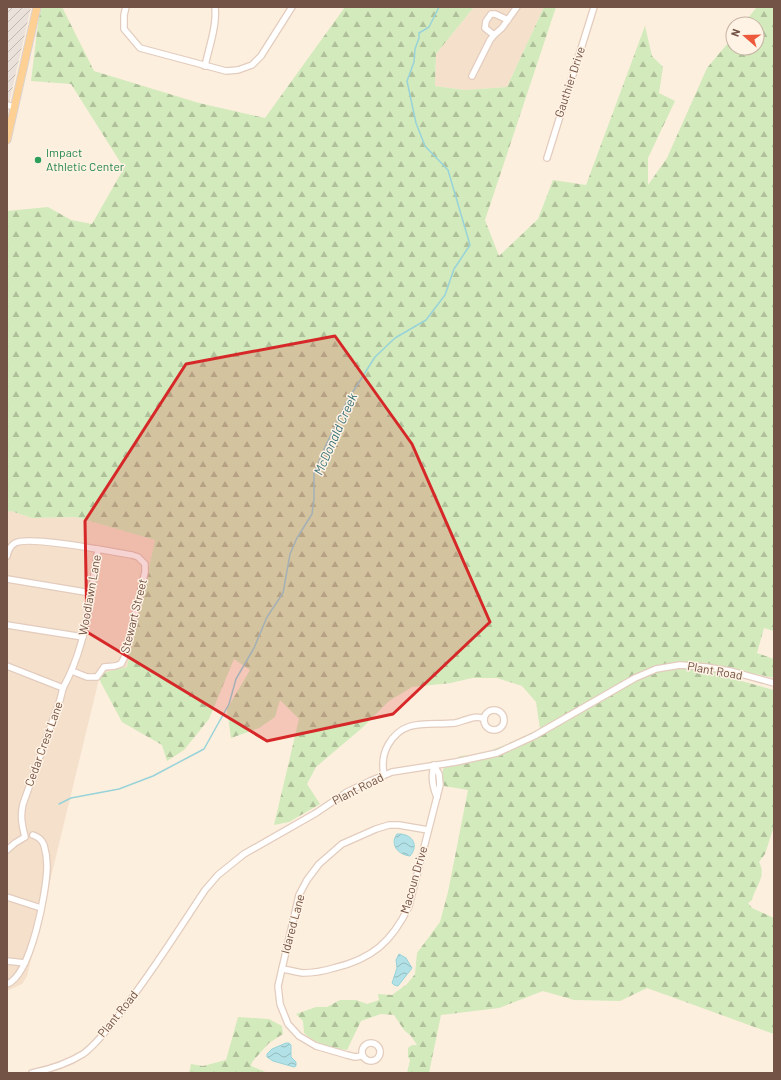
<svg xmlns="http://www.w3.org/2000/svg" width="781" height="1080" viewBox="0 0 781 1080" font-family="Barlow,sans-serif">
<defs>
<pattern id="industrial-furrows" width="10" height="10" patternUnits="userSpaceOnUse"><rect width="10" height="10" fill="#eae1da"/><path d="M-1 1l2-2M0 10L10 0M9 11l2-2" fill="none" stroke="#c2b9b3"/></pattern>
<pattern id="forest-firs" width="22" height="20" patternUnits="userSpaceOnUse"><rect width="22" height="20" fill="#d2eabc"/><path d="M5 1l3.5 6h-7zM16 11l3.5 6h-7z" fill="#afc09b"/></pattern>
<pattern id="water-waves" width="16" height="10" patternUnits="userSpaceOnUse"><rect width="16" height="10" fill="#b2e2e7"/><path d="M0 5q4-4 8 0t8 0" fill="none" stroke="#95babd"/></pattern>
</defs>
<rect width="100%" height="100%" fill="#fdefde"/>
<g fill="#f5e0cc">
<polygon points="474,7 544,7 507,87 465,90 435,86 436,54"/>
<polygon points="11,511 32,518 76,517 155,540 127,667 106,672 99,679 27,976 22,984 7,991 7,512"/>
</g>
<polygon fill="url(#industrial-furrows)" points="7,7 31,7 7,112"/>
<g fill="url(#forest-firs)">
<path d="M40 7H62L94 71 199 103 265 118 345 7H474L436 54 435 86 465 90 507 87 544 7H556L485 220 499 256 538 219 553 180 586 185 645 26 652 56 663 67 659 93 675 101 648 158V185L667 158 707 68 733 37V48H757V24H743L757 7H774V631L764 628 757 653 774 659V678L756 674 731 678 774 690V826L765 854 759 862C767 876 755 887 752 900L748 903 752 908 774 918V1034L647 988 620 1001 574 1000 543 991 499 1008 441 1015 429 1073H407L410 1060 408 1057V1048L412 1045H417L411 1036 404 1030 394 1015 381 1014 361 1021 347 1050C330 1047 317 1045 304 1033L303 1021 296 1014 316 1007H327L340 1000H356L367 1004 379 1000 378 994 392 995 407 984 415 974 417 953 440 922 448 892 468 790 444 786 442 777 443 769 460 756 482 754 507 744 540 729 536 702 522 686 497 678H472L451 683 412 687 389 701 362 728 316 767 307 784 320 804 289 822 274 825 299 719 280 700 275 717 259 728 231 738 227 709 250 670 234 659 209 719 184 750 167 761 162 745 122 722 99 679 106 672 127 667 155 540 76 517 32 518 11 511 7 512V211L48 207 71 220 92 224 124 168 71 84 31 81Z"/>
<polygon points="238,1017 269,1019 282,1026 283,1034 269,1043 252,1062 251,1066 268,1073 189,1073 191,1064 203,1066 226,1060"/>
</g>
<g fill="url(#water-waves)" stroke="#98d3d9">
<path d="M397 834C411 833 420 844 410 856 399 855 389 845 397 834Z"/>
<polygon points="399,954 406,958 412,968 398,986 394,985 392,983 397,968 396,960"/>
<polygon points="286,1043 289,1043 291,1045 291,1057 296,1062 296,1066 294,1067 273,1061 267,1057 267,1054 272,1049"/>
</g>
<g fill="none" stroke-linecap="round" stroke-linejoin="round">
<polyline stroke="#98d3d9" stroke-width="1.5" points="59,804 71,798 119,789 153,776 204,749 229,704 236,679 254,648 267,617 283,593 290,554 297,538 312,514 314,499 314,473 326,445 347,401 375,357 395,338 426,320 445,295 454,269 470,245 448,170 425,146 416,123 407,81 414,62 415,49 419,38 419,33 429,27 439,7"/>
<g stroke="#e3ccbd" stroke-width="8">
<g id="minor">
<polyline points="126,7 124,15 124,29 140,48 226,71 238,70 252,65 261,56 292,7"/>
<polyline points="508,20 495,14 491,14 486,21 485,28 494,35 502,28 517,7"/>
<path d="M205 66C209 47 217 26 215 7"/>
<polyline points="472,76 490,40 494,35"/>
<polyline points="7,105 14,107"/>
<polyline points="547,158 594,7"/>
<path d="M7 556C8 551 10 546 15 543 28 535 113 552 132 555L138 557 145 564V572L125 656 121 664 115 666 104 667 97 677H87L72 671"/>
<polyline points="7,579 91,593"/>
<polyline points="7,625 83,637"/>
<path d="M7 666 63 688 60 700 23 804C20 816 22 825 25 837L15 843 7 850"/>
<path d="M63 688C79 659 86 628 91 595 93 579 96 565 98 549"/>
<circle cx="494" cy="720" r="10"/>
<path d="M434 765C431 776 432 786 437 797"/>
<path d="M384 775C382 765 383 754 388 745 404 717 429 726 455 723 465 721 475 714 484 719"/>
<polyline points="7,897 41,908"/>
<polyline points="7,961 25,963"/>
<path d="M282 969C289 970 296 972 303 973 314 973 324 971 334 968 372 959 392 942 409 906L440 785 439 774 434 765"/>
<path d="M7 984C31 976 47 890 47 866 47 859 46 852 44 845 42 840 39 837 33 835"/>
<circle cx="371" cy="1052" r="9"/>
<polyline points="362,1056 355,1057 347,1055 316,1046 299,1036 288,1024 280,1004 278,986 299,895 307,880 319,864 342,844 376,829 389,825 399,825 428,830"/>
<path d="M32 1073C51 1069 67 1064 83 1054 97 1044 108 1028 118 1016 150 976 177 932 205 890L218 875 244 854 316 813 347 792 370 781 392 772 456 762 497 753 534 736 635 678 656 669 680 665 706 667 730 671 774 683"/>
</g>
</g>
<g stroke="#dbd2cf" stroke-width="9">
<polyline id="major" points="7,140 37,7"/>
</g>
<use href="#minor" stroke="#fff" stroke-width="5.5"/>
<use href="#major" stroke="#ffd093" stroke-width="7"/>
</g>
<path fill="#d62828" fill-opacity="0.2" stroke="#d62828" stroke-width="3" stroke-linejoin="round" d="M335 336 412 444 490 622 393 714 267 741 87 632 85 521 186 364Z"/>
<circle fill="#2e9e5b" stroke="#fff3e5" stroke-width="1.5" cx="38" cy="160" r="4"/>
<g text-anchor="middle" stroke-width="3" stroke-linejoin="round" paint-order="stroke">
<g font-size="12" fill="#735345" stroke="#fff3e5">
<text transform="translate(570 82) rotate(-72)" y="4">Gauthier Drive</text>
<text transform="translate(90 595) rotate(-80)" y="4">Woodlawn Lane</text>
<text transform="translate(134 616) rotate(-76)" y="4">Stewart Street</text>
<text transform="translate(715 671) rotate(10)" y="4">Plant Road</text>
<text transform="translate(44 744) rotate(-70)" y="4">Cedar Crest Lane</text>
<text transform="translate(358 789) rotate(-27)" y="4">Plant Road</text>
<text transform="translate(414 880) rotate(-74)" y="4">Macoun Drive</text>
<text transform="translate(293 924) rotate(-75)" y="4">Idared Lane</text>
<text transform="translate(118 1014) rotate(-51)" y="4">Plant Road</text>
</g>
<g font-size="12" fill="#27864d" stroke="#fff3e5" text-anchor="start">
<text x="46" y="157">Impact<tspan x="46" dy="14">Athletic Center</tspan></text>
</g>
<g font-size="13" font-style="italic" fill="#39737b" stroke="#fff3e5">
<text transform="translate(335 434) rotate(-66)" y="5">McDonald Creek</text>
</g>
</g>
<rect width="781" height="1080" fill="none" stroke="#735345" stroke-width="16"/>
<g transform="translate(745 36) rotate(290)"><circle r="19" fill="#fff3e5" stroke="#c7b3a5"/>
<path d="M0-3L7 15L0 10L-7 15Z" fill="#ee593c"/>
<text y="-6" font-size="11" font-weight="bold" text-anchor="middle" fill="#735345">N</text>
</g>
</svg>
